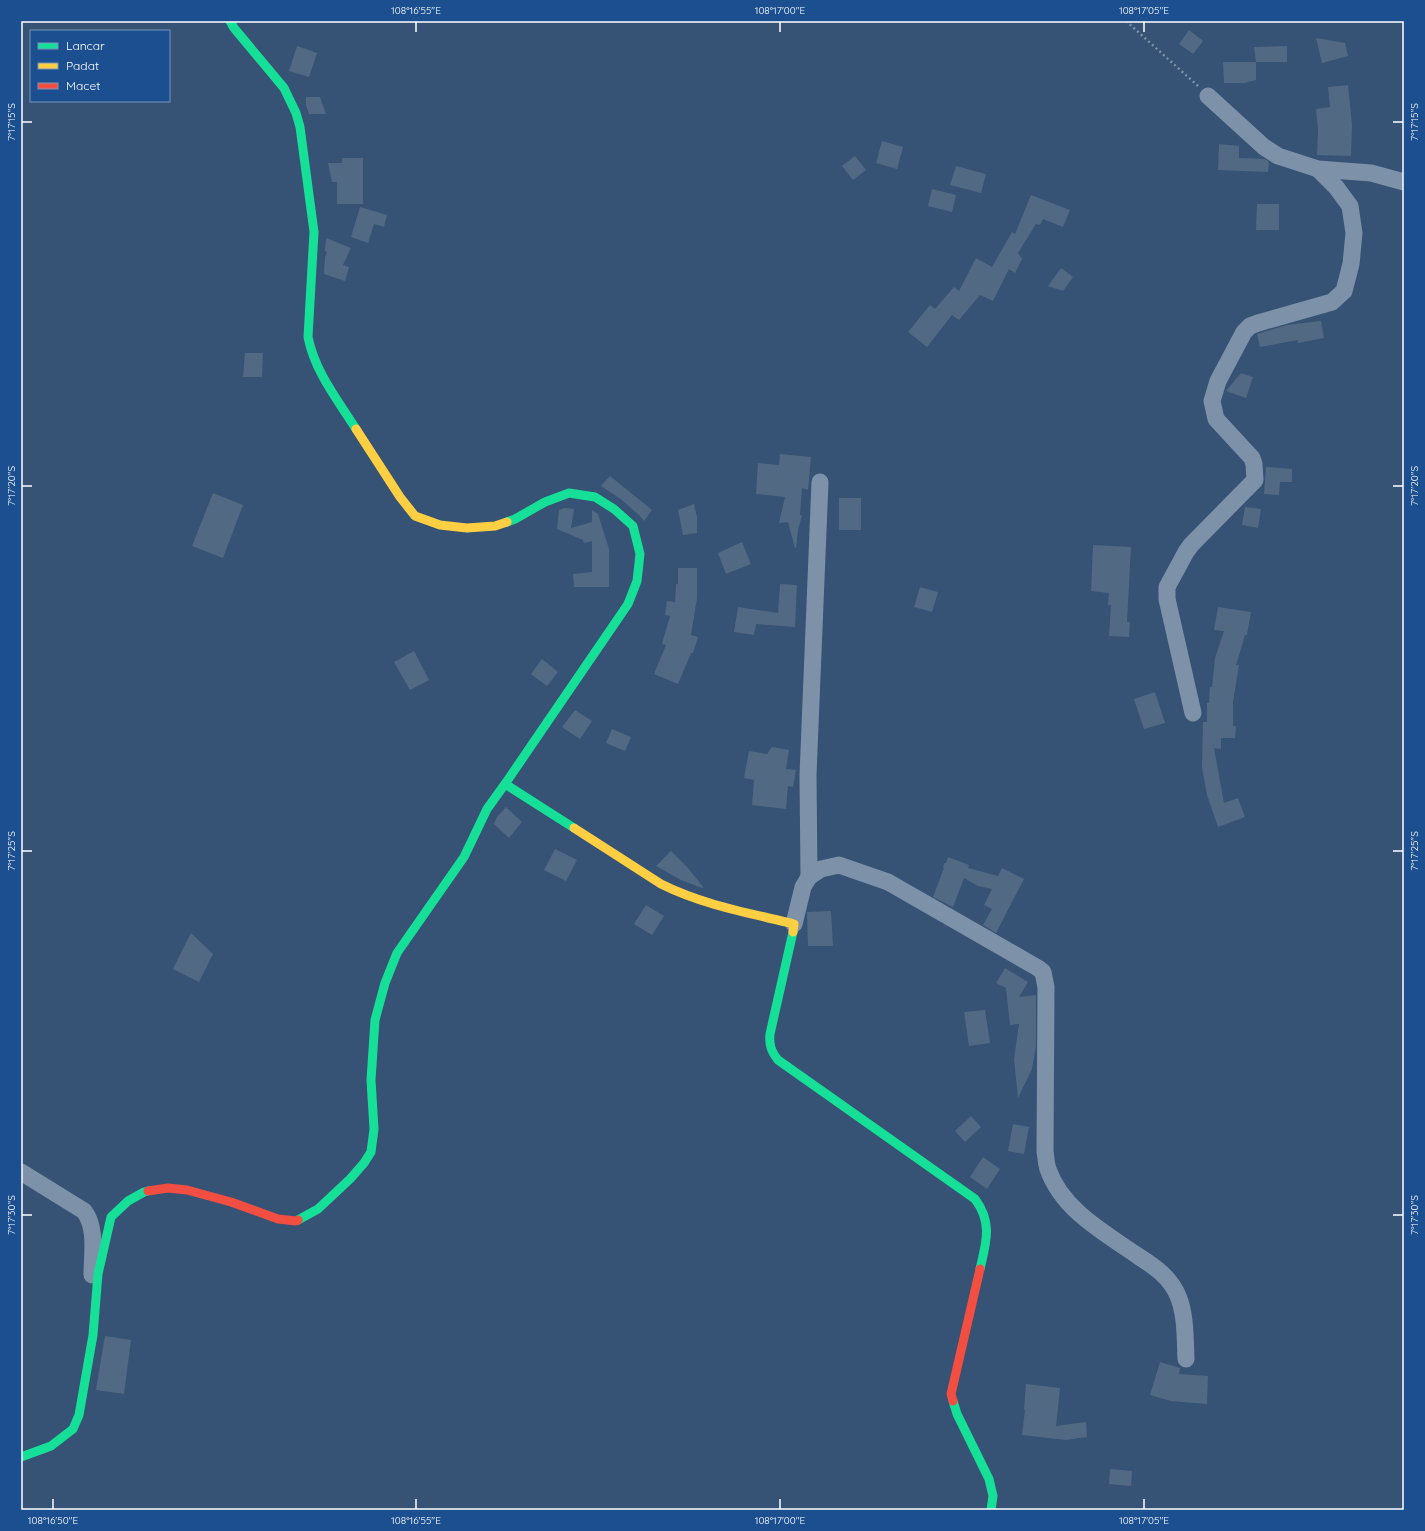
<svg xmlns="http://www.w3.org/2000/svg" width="1425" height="1531" viewBox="0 0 1425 1531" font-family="Quicksand,sans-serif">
<rect width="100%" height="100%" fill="#365274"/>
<g fill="#526984">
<polygon points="1189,30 1203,41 1193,54 1179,44"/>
<polygon points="1316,38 1345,43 1348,56 1322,63"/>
<polygon points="297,46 317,53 309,77 289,71"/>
<polygon points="1287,46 1287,62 1256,62 1254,47"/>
<polygon points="1223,62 1256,62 1256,80 1244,83 1224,83"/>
<polygon points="1348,85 1352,125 1351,156 1317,155 1318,130 1316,109 1330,107 1328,87"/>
<polygon points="306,97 320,97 326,114 309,114 306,105"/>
<polygon points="882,141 903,147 897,169 876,163"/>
<polygon points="1219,144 1239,146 1239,158 1265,159 1269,162 1268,172 1218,170"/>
<polygon points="855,156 866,170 853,180 842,166"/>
<polygon points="342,158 363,158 363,204 337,204 337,182 332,182 328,163 342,163"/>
<polygon points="956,166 986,174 981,193 950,185"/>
<polygon points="932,189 956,195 952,212 928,206"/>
<polygon points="1031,195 1070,210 1063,227 1043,219 1040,225 1036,224 1018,253 1022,259 1015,273 1009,269 993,301 980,295 959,320 952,315 927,347 908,332 930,305 935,309 954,287 959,291 976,258 992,267 1012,232 1015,234"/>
<polygon points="1257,204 1279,204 1279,230 1256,230"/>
<polygon points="360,207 387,215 384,227 374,224 368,243 351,237"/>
<polygon points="326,238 351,248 343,265 349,267 345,281 324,274 325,257 327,252 325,251"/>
<polygon points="1061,268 1073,277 1063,291 1048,286"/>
<polygon points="1321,321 1324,338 1298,343 1298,340 1260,347 1257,334 1287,325"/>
<polygon points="245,353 263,353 262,377 243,377"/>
<polygon points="1241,373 1253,377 1246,398 1226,391"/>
<polygon points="780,454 811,457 808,490 802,488 800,515 802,515 798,530 796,548 795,548 788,522 779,523 785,497 756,494 758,463 779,465"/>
<polygon points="1266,467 1292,469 1292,482 1280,482 1279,495 1264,494"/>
<polygon points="610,476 652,510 644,521 641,517 622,500 601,486"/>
<polygon points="213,493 243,505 223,558 192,546"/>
<rect x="839" y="498" width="22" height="32"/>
<polygon points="694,504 697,517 697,533 683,535 678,510"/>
<polygon points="1245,507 1261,509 1258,528 1242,525"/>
<polygon points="565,508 574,509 571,528 592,522 592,510 598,514 609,549 609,587 574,587 573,574 592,572 592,541 584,543 583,540 557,529 559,510"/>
<polygon points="742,542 751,564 726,574 718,553"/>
<polygon points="1093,545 1131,547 1127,622 1130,622 1129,637 1109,636 1111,605 1108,605 1109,593 1091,591"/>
<polygon points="678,568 697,568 697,598 691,635 698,637 693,653 691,653 678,684 654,674 666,645 662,644 670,616 665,615 667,601 675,602 676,584 678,584"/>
<polygon points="780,584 797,585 795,627 756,624 754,635 734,632 738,607 778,613"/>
<polygon points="920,587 938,592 932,612 914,607"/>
<polygon points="1218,607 1251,612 1247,635 1245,635 1236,665 1239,665 1233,702 1233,726 1236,726 1235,738 1221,738 1221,749 1214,748 1224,803 1238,798 1245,817 1218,827 1207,795 1202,768 1203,722 1207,722 1207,703 1209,703 1210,687 1212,687 1215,658 1224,631 1214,630"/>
<polygon points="414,651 429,680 410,690 394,662"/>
<polygon points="542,659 558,672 547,686 531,674"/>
<polygon points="1155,692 1165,723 1144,729 1134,699"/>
<polygon points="575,710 592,721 580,739 562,727"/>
<polygon points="612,729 631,737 625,751 606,743"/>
<polygon points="772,747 789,750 786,769 796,770 793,787 788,786 786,809 752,805 754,780 744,778 749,751 767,754"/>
<polygon points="506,807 522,822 509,838 494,824 497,817"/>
<polygon points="555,849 577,860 566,881 544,870"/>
<polygon points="671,851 688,868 703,887 702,888 681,880 656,866"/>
<polygon points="948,857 969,865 968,868 998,876 1002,868 1024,879 996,933 983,925 992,909 984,905 992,889 978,886 964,878 953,907 933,897 944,868 943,868 944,863 946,863"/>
<polygon points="646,905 664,916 652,935 634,924"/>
<polygon points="831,911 833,946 808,946 807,912"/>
<polygon points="191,933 213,954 199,982 173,969"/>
<polygon points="1005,968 1028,982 1019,997 1036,995 1036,1046 1032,1069 1018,1098 1014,1059 1019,1024 1010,1025 1006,988 996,983"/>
<polygon points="985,1010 990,1043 969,1046 964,1012"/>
<polygon points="971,1116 981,1127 965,1142 955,1131"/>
<polygon points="1013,1124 1029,1127 1024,1154 1008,1151"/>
<polygon points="983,1157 1000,1169 987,1189 970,1177"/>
<polygon points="105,1336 131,1340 124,1394 96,1390"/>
<polygon points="1160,1362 1180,1368 1179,1374 1208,1376 1207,1404 1171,1401 1150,1395"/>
<polygon points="1026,1384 1060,1388 1056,1426 1086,1422 1087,1437 1066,1440 1022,1435 1025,1410 1024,1410"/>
<polygon points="1110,1469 1132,1471 1131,1486 1109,1484"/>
</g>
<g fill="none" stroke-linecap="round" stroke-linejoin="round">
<polyline stroke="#7d92a8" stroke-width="2.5" stroke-dasharray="2 3" stroke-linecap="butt" points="1126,21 1198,86"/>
<g stroke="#7d92a8" stroke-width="17">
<polyline points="1208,96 1264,147 1278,156 1318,169 1371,173 1404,182"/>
<polyline points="1193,713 1167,599 1167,587 1186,552 1191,545 1255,480 1254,464 1252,458 1216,419 1212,401 1218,381 1244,332 1250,326 1258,323 1332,302 1344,291 1351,264 1354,233 1350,206 1336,187 1318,169"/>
<polyline points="809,877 808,775 820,482"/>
<path d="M794 924 803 887 809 877 821 869 839 865 888 882 1038 968 1043 972 1046 987 1045 1151C1046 1157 1046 1164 1048 1169 1062 1210 1105 1233 1138 1256 1155 1267 1170 1277 1178 1296 1186 1315 1185 1339 1186 1359"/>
<path d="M21 1172 84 1211C97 1228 92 1254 92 1275"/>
</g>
<g stroke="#16e098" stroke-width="9">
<path d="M230 21 234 28 284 88 296 113 300 127 314 232 308 337C315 372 337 399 356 429"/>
<polyline points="507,522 515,519 545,502 569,493 595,497 614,509 633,526 640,554 637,581 628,604 505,784 574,828"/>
<path d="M793 932 770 1034C769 1045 771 1051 778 1060L975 1199C993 1223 986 1243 980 1269"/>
<polyline points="298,1220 318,1209 350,1179 364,1163 371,1152 374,1129 371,1080 375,1020 385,983 397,953 464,857 487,809 505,784"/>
<polyline points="953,1401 957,1414 989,1479 993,1496 991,1510"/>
<polyline points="21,1457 51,1446 73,1429 79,1415 93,1335 98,1274 111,1217 128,1201 144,1192 148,1191"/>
</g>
<g stroke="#ffcf43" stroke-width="9">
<polyline points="356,429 400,497 415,516 440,525 467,528 495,526 507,522"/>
<path d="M574 828 661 884C703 905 749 913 794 924L793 932"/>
</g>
<g stroke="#f24e42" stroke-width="9">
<polyline points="148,1191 168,1188 187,1190 231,1202 278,1219 296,1221 298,1220"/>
<polyline points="953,1401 951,1394 980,1269"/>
</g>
</g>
<path fill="none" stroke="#fff" stroke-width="1.5" d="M416 22V32M780 22V32M1144 22V32M22 122H32M1393 122H1403M22 486H32M1393 486H1403M22 851H32M1393 851H1403M22 1215H32M1393 1215H1403M53 1499V1509M416 1499V1509M780 1499V1509M1144 1499V1509"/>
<rect width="1425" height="1531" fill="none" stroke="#1b4f8f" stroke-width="44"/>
<rect x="30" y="30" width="140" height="72" fill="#1b4f8f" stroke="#7695bc"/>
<rect x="38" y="43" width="20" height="6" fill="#16e098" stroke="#7695bc"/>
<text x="66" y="50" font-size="12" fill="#ffffff">Lancar</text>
<rect x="38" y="63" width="20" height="6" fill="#ffcf43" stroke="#7695bc"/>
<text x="66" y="70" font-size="12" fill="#ffffff">Padat</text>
<rect x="38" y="83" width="20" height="6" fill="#f24e42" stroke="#7695bc"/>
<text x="66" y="90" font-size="12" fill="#ffffff">Macet</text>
<rect x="22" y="22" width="1381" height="1487" fill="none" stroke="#fff" stroke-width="1.5"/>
<g font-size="10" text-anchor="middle" fill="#fff">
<text x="416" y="14">108°16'55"E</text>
<text x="780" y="14">108°17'00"E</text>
<text x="1144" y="14">108°17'05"E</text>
<text transform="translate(11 122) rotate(-90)" y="4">7°17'15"S</text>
<text transform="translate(1414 122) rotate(-90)" y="4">7°17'15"S</text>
<text transform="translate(11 486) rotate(-90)" y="4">7°17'20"S</text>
<text transform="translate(1414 486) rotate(-90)" y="4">7°17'20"S</text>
<text transform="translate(11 851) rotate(-90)" y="4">7°17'25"S</text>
<text transform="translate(1414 851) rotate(-90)" y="4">7°17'25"S</text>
<text transform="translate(11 1215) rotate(-90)" y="4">7°17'30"S</text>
<text transform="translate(1414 1215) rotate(-90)" y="4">7°17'30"S</text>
<text x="53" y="1524">108°16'50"E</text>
<text x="416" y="1524">108°16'55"E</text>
<text x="780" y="1524">108°17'00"E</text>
<text x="1144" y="1524">108°17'05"E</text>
</g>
</svg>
